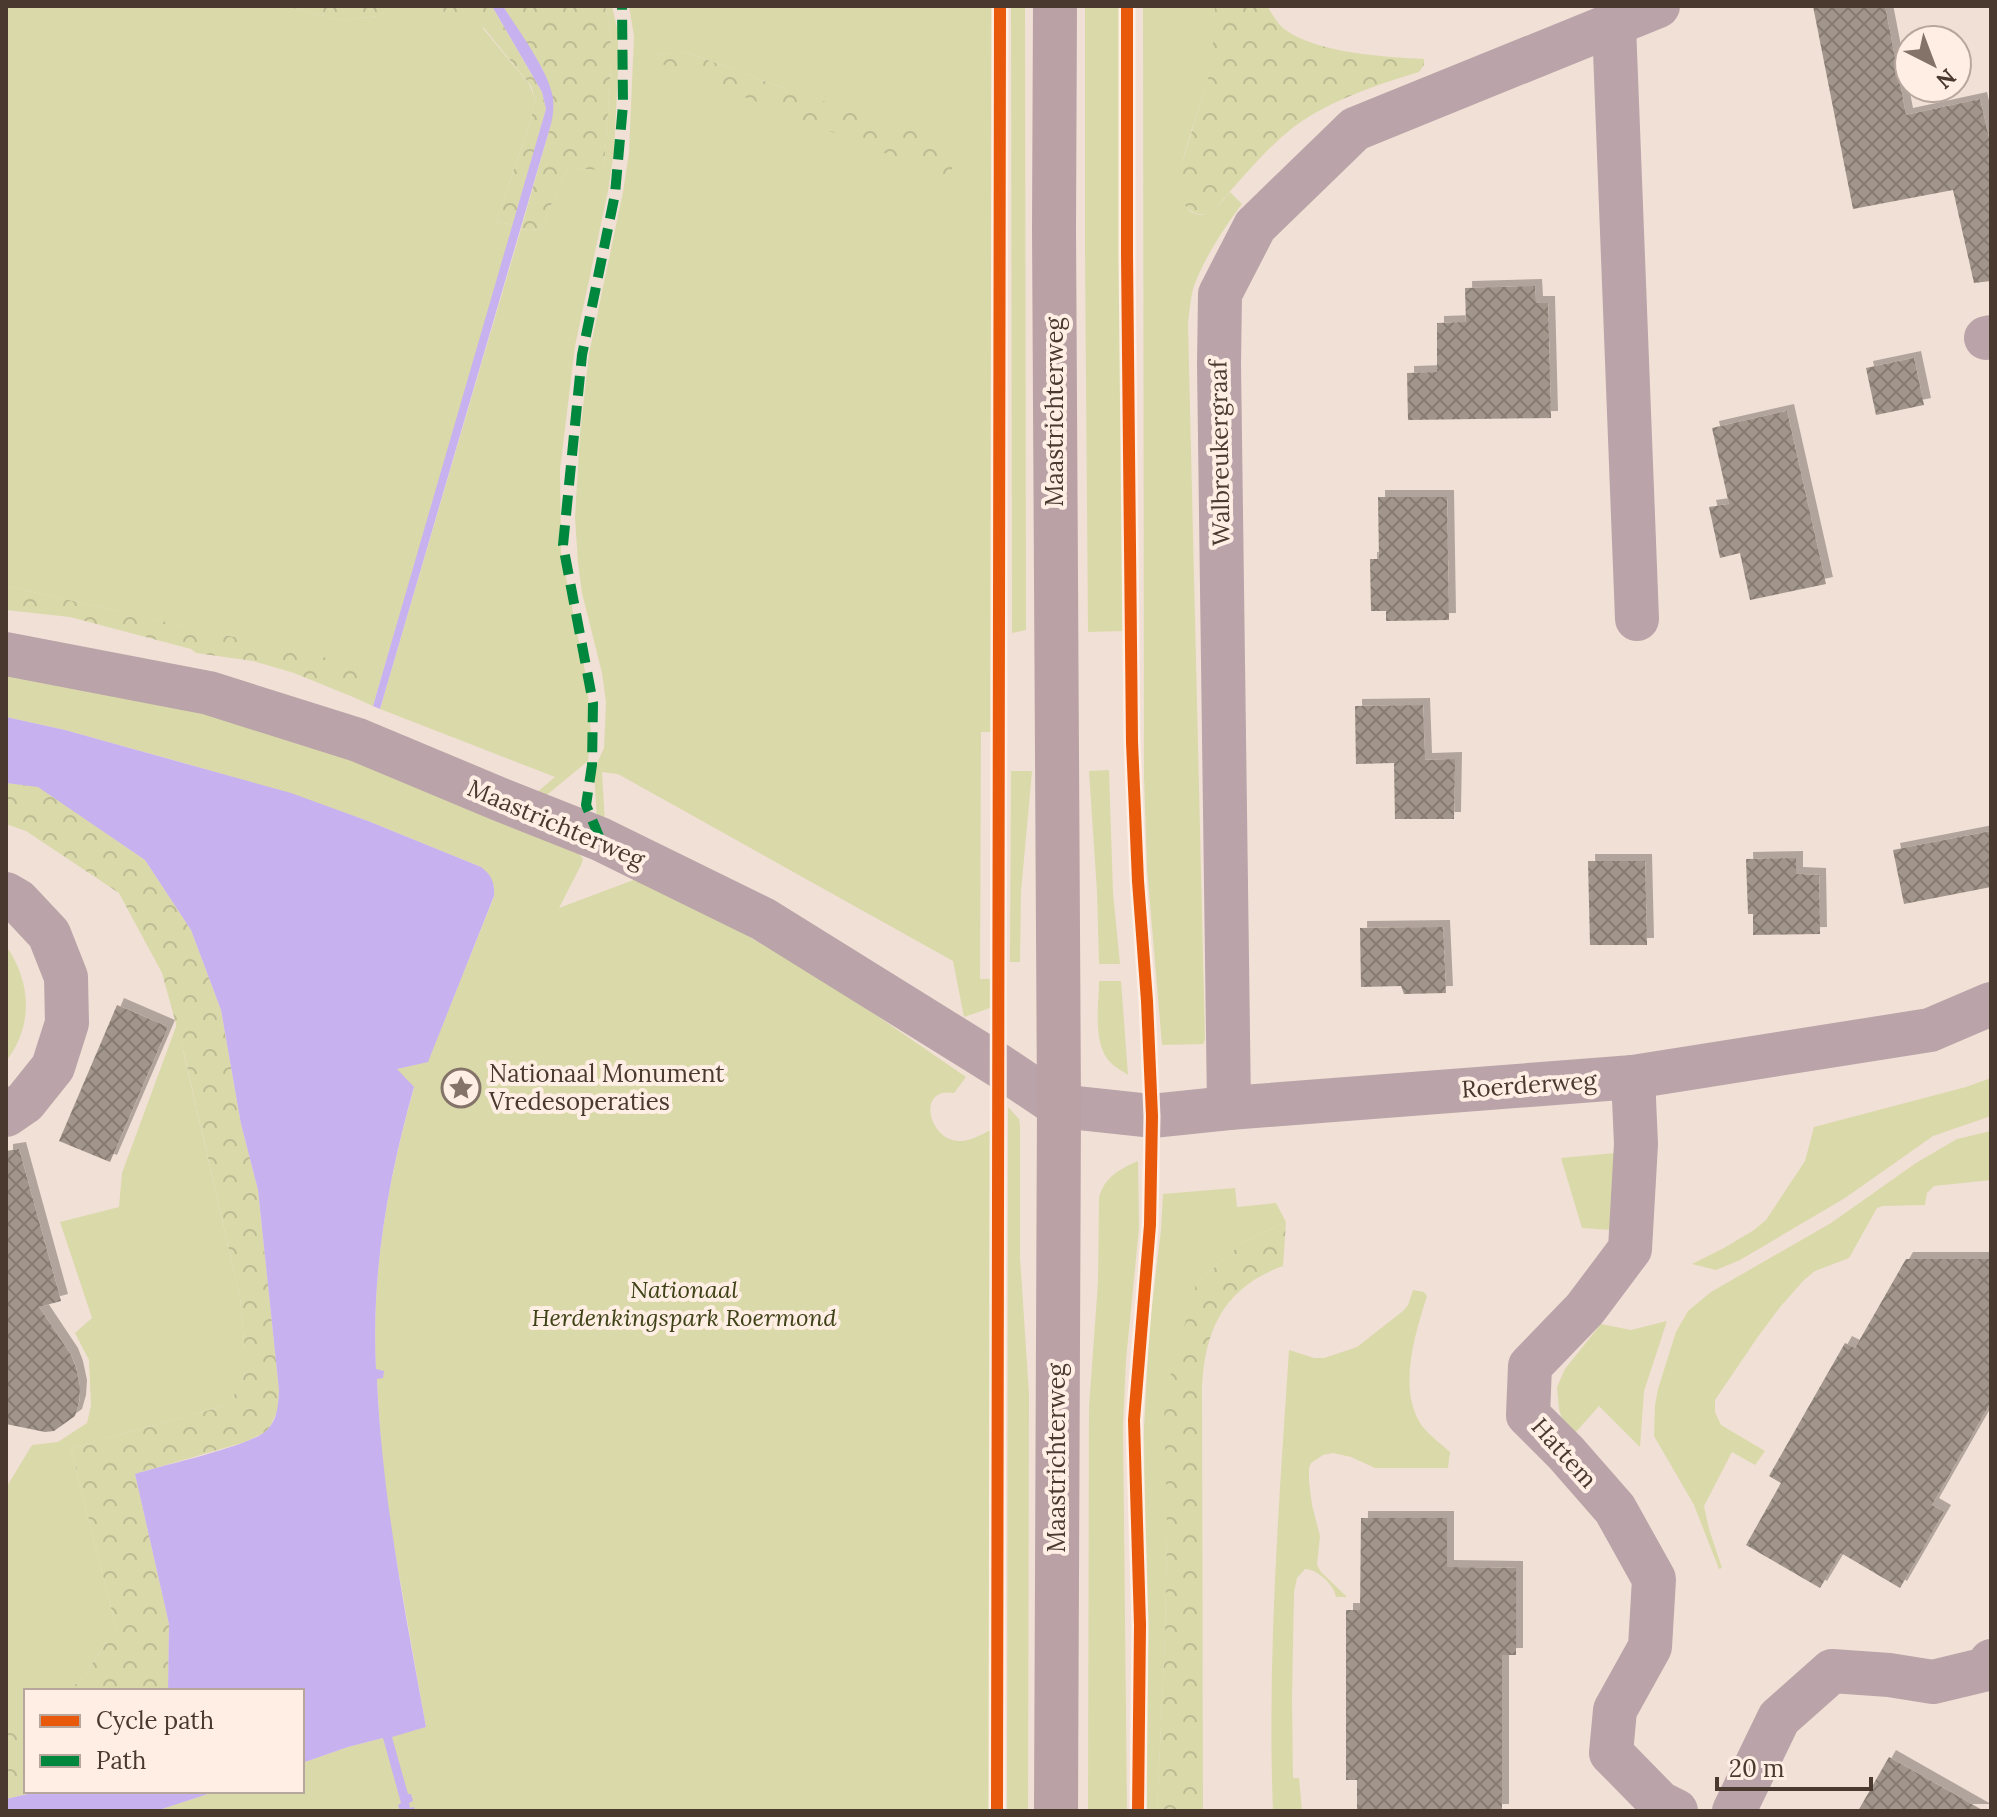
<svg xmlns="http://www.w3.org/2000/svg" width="1997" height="1817" viewBox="0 0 1997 1817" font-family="Lora,serif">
<defs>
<pattern id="forest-crowns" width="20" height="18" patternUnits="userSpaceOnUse" patternTransform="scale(2)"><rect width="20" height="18" fill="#dad9aa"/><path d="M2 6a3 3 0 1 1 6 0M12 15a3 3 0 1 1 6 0" fill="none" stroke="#bdbb93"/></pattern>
<pattern id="building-cross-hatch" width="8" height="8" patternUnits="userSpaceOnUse" patternTransform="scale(2)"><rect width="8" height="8" fill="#a2958b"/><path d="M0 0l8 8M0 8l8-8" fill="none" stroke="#867b72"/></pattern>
<filter id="shadow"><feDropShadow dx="7" dy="-7" stdDeviation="0" flood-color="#0004"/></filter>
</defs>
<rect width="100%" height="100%" fill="#f1e0d5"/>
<g fill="#dad9aa" fill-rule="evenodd">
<polygon points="6,6 285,6 340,20 380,16 390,6 430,6 481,26 529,84 535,99 531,120 496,222 514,225 373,706 353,697 362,666 6,586"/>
<path d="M605 6H612L618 32V73L614 152 608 191 575 346 560 470 561 553 587 681 591 733 588 761 543 798 535 794 555 777 380 709 521 229 539 231 568 168 603 169C606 151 606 132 608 113 610 78 615 40 605 6Z"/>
<path d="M629 6H994V732H981L980 979H993V1007L964 1017 953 961 618 774 602 772 605 825 597 821 594 770 604 748 606 702 602 673 582 593 578 563 575 517 580 434 589 354 623 192 629 153 634 36ZM686 52 786 89 644 56Z"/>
<polygon points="1011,6 1025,6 1026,630 1012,633"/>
<polygon points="1085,6 1122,6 1123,631 1088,632 1085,256"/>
<path d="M1143 6H1215C1214 24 1215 44 1212 62 1205 101 1182 145 1180 183 1179 192 1183 205 1190 211 1207 223 1220 203 1230 192L1242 204C1225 226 1199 266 1192 293 1190 303 1189 314 1188 324L1205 1040 1203 1044 1162 1045 1147 868 1144 776Z"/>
<path d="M6 667 155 697 332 752 577 851 583 859 581 865 559 908 636 879 716 918 825 980 966 1077 954 1093C915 1086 929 1143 961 1141 971 1141 982 1134 991 1130L990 1811H156L217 1791H302V1763L348 1747 426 1727 387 1506 382 1464 377 1378 383 1371 376 1370C371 1274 388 1180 414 1088L396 1069 428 1061 494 897V886L481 867 368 821 291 794 191 765 65 730 6 717Z"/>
<polygon points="1109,770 1113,893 1120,964 1099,964 1097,892 1089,771"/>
<polygon points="1011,771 1032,771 1021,892 1020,962 1010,962"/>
<path d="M6 946C31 981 34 1026 6 1061Z"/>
<path d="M1099 981H1121L1128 1075C1123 1071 1116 1068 1111 1063 1092 1045 1099 1005 1099 981Z"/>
<polygon points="177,1024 240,1298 245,1350 245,1371 241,1384 232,1398 221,1407 71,1448 116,1628 80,1682 63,1691 26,1691 26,1712 11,1720 6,1719 6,1488 32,1445 58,1442 87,1423 91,1406 89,1360 75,1333 92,1318 60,1222 119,1207 122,1173"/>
<polygon points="1991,1078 1991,1116 1933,1136 1845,1198 1740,1260 1716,1270 1692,1264 1724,1248 1754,1230 1766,1220 1805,1161 1814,1127 1966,1087"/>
<polygon points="1008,1107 1019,1119 1020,1125 1020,1257 1029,1394 1028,1811 1007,1811"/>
<polygon points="1991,1131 1991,1180 1934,1186 1927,1193 1925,1205 1883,1206 1877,1208 1849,1258 1815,1271 1804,1280 1780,1307 1757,1338 1715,1400 1715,1412 1721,1425 1765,1451 1755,1465 1732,1452 1704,1506 1709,1529 1722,1568 1719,1569 1694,1505 1654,1436 1655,1405 1658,1389 1676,1332 1688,1311 1711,1292 1831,1223 1916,1163 1957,1139"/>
<polygon points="1615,1153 1611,1230 1582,1228 1561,1158"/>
<path d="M1138 1161 1139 1228 1126 1360 1123 1426 1127 1811H1088L1089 1407 1098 1282 1099 1198C1104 1177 1120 1169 1138 1161Z"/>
<polygon points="1235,1188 1237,1207 1276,1203 1286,1222 1243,1242 1196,1284 1167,1530 1165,1637 1157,1811 1147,1811 1144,1429 1149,1330 1161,1230 1163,1194"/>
<path d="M1413 1290 1424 1292 1427 1296C1415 1334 1397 1390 1422 1426 1429 1435 1441 1444 1450 1452L1448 1468H1375L1351 1457 1333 1453 1323 1455 1311 1463 1309 1468V1482L1312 1505 1320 1536 1317 1565 1321 1572 1347 1597H1336C1334 1584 1317 1569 1305 1569L1297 1578 1294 1592 1292 1699 1293 1778H1299L1302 1811H1273C1267 1657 1279 1503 1289 1350L1314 1358H1324L1357 1347 1403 1311 1408 1305Z"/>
<polygon points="1667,1321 1644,1391 1640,1447 1599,1406 1575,1433 1562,1419 1559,1409 1557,1387 1565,1369 1601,1324 1631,1330"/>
</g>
<g fill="url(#forest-crowns)">
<polygon points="285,6 390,6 380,16 340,20"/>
<polygon points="430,6 492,6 542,92 546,109 514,225 496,222 531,120 535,99 531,86 484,28"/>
<path d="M503 6H605C615 40 610 78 608 113 606 132 606 151 603 170L568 168 539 231 521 229 551 124 544 72Z"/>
<path d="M1215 6H1267C1273 15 1278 25 1287 31 1319 53 1385 57 1424 59V65L1419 72C1376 85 1331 100 1295 126 1264 150 1239 182 1213 211 1205 215 1198 216 1190 210 1186 207 1181 201 1179 195 1174 174 1204 100 1209 74 1214 52 1213 29 1215 6Z"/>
<polygon points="686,52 786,89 952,143 952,180 642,56"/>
<polygon points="6,586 363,666 353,697 294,673 253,661 196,653 191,649 70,617 6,610"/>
<polygon points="6,783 38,786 145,860 191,930 221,1010 241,1124 258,1190 279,1390 278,1409 270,1427 264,1433 245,1442 135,1474 169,1624 168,1691 63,1691 80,1682 116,1628 71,1448 221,1407 232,1398 241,1384 245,1371 245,1350 240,1298 184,1053 162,973 119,893 26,831 6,824"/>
<path d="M1286 1222 1283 1266C1225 1287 1205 1328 1202 1387L1203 1811H1157L1165 1637 1167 1530 1164 1399 1196 1284 1243 1242Z"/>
<polygon points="26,1711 26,1791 41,1791 6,1799 6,1718 12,1719"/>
</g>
<g fill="#c8b1ef">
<path d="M492 6H503C518 30 549 71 553 98 554 107 553 116 551 124L380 709 373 706 546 109 542 92Z"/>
<path d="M6 717 65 730 291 793 368 821 481 867C492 875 495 884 494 896L428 1062 397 1069 414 1087C388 1179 371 1274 376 1369L384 1371 383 1378 377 1379C382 1497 405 1611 426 1727L392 1737 408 1794H411L413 1801 409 1803 410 1808 414 1807 415 1811H400L398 1805 401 1803 383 1738 348 1747 302 1763V1691H168L169 1624 135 1474C160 1466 251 1446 266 1431 278 1420 278 1405 279 1390L258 1190 241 1124 221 1010 191 930 145 860 38 787 6 783Z"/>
<polygon points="41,1791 217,1791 156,1811 6,1811 6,1799"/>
</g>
<g fill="url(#building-cross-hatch)" filter="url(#shadow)">
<polygon points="1813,6 1885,6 1906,115 1980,99 1991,147 1991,281 1974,283 1953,190 1853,209"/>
<polygon points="1535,286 1536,303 1548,303 1551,418 1408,420 1407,373 1437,372 1437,323 1466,322 1465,288"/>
<polygon points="1914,358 1924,405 1876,415 1866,368"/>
<polygon points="1787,411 1826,584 1750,600 1740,553 1720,558 1709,507 1729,504 1712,428"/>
<polygon points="1378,497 1447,497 1449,620 1386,621 1386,611 1371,611 1370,559 1379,559"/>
<polygon points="1423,705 1425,760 1455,759 1454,819 1395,819 1394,763 1356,764 1355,706"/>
<polygon points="1991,831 1991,887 1904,904 1893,850"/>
<polygon points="1796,858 1796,874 1819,875 1820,934 1753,935 1753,914 1748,914 1746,859"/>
<polygon points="1588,861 1645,861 1647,945 1590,945"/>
<polygon points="1443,927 1446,993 1404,994 1401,986 1361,987 1360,928"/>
<polygon points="117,1005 168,1027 110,1162 59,1141"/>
<polygon points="19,1149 61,1301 39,1307 71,1355 76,1368 80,1387 79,1402 75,1416 54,1431 45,1432 6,1424 6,1151"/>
<polygon points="1906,1259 1991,1259 1991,1402 1932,1505 1944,1512 1900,1588 1841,1553 1820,1588 1746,1545 1781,1483 1769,1476 1845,1343 1855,1348"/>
<polygon points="1361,1518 1447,1518 1447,1567 1516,1568 1516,1655 1502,1655 1502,1811 1357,1811 1357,1780 1346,1780 1346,1610 1360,1610"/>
<polygon points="1889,1757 1984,1811 1858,1811"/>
</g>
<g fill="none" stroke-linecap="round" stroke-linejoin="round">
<g stroke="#baa3a9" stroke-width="44">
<polyline points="1614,25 1637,619"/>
<polyline points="1986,338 1991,337"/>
<polyline points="6,654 209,693 358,740 499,799 600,839 763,919 998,1065 1059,1106 1152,1116 1229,1108 1633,1077 1930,1030 1991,1004"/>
<polyline points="6,894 18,901 49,934 66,977 67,1023 53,1067 25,1102 6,1115"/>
<polyline points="1633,1077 1636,1144 1630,1249 1585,1309 1530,1366 1528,1415 1566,1453 1615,1509 1654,1579 1650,1647 1615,1710 1611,1753 1660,1803 1676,1811"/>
<polyline points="1229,1108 1219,364 1220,294 1255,226 1355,129 1658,6"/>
<polyline points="1734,1811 1779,1718 1832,1671 1889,1675 1933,1682 1987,1669 1991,1661"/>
</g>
<polyline stroke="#baa1a5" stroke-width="44" points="1055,6 1054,228 1059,1106 1056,1811"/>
<polyline stroke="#00873e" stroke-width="10" stroke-dasharray="20 10" stroke-linecap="butt" points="600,839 586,805 592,765 593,703 563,545 582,355 615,194 623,105 622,6"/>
<g stroke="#ffeee4" stroke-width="17">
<g id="cycleway">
<polyline points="1127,6 1127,254 1132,742 1138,881 1147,1001 1152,1116 1150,1225 1134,1420 1140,1625 1138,1811"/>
<polyline points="997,1811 1000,6"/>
</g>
</g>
<use href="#cycleway" stroke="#e8590c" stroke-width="12"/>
</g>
<defs>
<g id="sight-ring" transform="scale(2)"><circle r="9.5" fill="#ffeee4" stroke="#847369" stroke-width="1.5"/><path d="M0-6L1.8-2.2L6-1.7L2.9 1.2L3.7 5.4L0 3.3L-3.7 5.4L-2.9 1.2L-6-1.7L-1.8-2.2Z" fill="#847369"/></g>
</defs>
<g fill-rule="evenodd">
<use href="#sight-ring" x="461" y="1088"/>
</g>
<g text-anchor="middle" stroke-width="8" stroke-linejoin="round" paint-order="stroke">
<g font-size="24" fill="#49392f" stroke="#ffeee4">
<text transform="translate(1055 412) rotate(-90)" y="8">Maastrichterweg</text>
<text transform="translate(1220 453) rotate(-91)" y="8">Walbreukergraaf</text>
<text transform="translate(556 824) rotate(23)" y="8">Maastrichterweg</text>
<text transform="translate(1529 1085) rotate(-4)" y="8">Roerderweg</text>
<text transform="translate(1564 1453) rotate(48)" y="8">Hattem</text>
<text transform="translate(1057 1458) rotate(-90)" y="8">Maastrichterweg</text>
</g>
<g font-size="24" fill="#49392f" stroke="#ffeee4" text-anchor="start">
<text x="489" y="1082">Nationaal Monument<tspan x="489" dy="28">Vredesoperaties</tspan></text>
</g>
<g font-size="24" font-style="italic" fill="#3e4317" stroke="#ffeee4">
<text x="684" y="1298">Nationaal<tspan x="684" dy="28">Herdenkingspark Roermond</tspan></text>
</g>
</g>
<rect width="1997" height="1817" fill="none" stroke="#49392f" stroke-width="16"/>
<rect x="24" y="1689" width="280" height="104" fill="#ffeee4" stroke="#b6a69c" stroke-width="2"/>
<rect x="40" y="1715" width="40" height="12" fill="#e8590c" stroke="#b6a69c" stroke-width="2"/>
<text x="96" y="1729" font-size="24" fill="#49392f">Cycle path</text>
<rect x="40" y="1755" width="40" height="12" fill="#00873e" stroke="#b6a69c" stroke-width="2"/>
<text x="96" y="1769" font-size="24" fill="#49392f">Path</text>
<g transform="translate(1933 64) rotate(138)"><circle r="38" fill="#ffeee4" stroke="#b6a69c" stroke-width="2"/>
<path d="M0-6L14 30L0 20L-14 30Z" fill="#847369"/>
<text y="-12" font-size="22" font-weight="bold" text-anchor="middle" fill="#49392f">N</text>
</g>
<path d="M1717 1777v12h154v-12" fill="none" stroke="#49392f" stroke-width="4"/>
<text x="1729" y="1777" font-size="24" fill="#49392f" stroke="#ffeee4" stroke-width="6" paint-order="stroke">20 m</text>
</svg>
